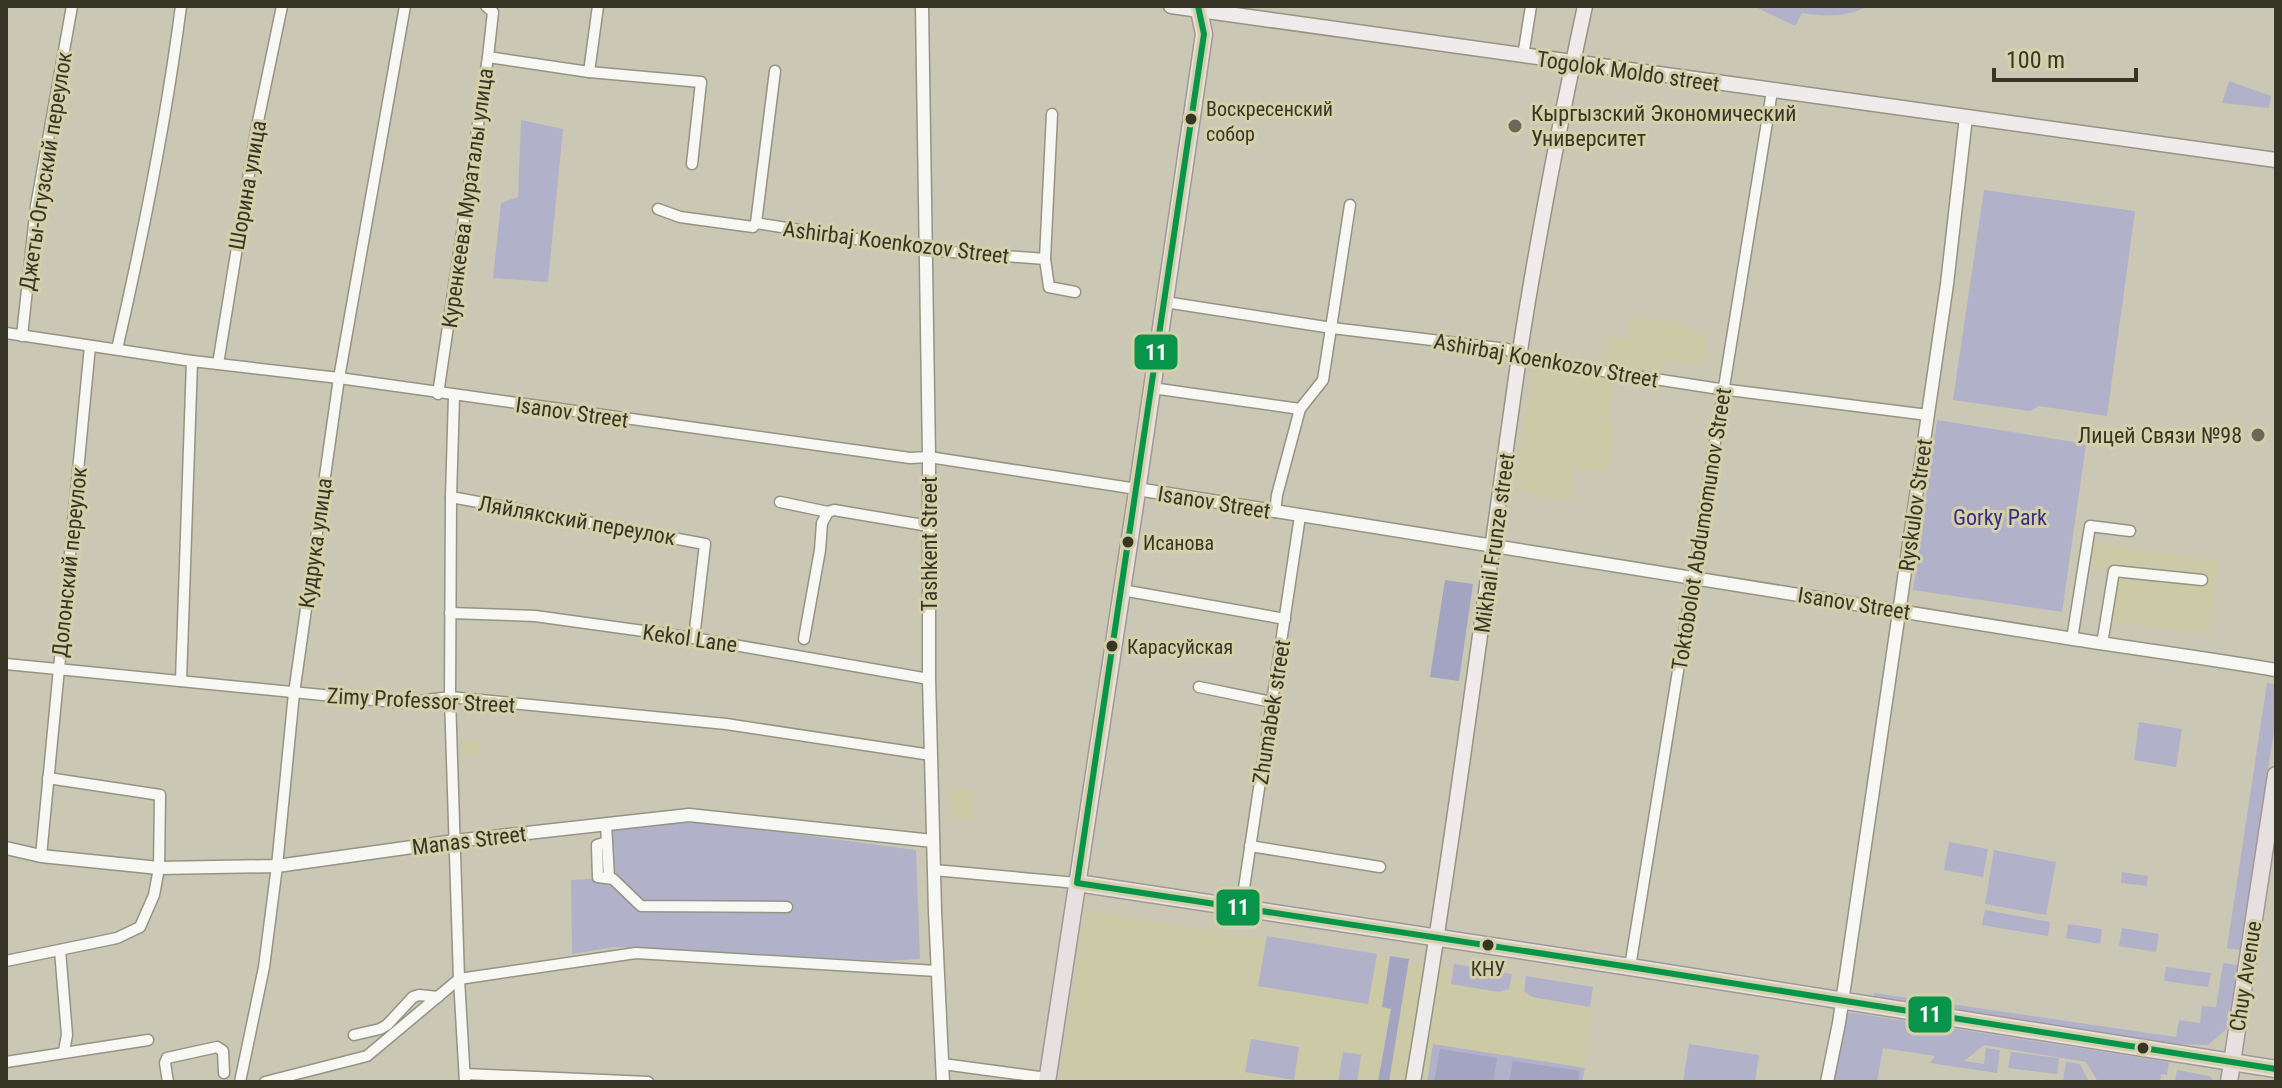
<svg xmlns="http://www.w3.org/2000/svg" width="2282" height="1088" viewBox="0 0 2282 1088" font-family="'Roboto Condensed',sans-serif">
<rect width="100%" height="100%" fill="#cac8b4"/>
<g fill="#ccc9a7">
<polygon points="1631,317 1675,322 1690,331 1708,334 1704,365 1663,360 1661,371 1601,362 1605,336 1628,339"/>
<polygon points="1533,369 1615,381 1609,420 1615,429 1611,466 1602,471 1574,468 1570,502 1533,496 1530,491 1516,489"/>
<polygon points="2083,541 2219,561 2209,635 2112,621 2119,571 2079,565"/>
<polygon points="462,741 481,742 481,756 461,755"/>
<polygon points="949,789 972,789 973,819 950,819"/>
<polygon points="1086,910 1595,993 1582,1082 1060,1082"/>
</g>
<g fill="#b1b1ca">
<path d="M1753 6H1869C1846 17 1826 17 1802 13L1795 26Z"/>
<polygon points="2229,81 2271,96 2269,108 2222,103"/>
<polygon points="521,120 563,129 548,282 493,278 501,203 518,197"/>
<polygon points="1984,190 2135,211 2107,416 2039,406 2030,411 1953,400"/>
<polygon points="1937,420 2086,444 2062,612 1913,590"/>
<polygon points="2267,683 2276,684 2276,718 2240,950 2227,948"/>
<polygon points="2139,722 2182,729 2176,767 2134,760"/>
<polygon points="696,821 916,850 920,959 889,961 615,947 572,954 571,880 612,878 609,829"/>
<polygon points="1949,842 1988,849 1983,877 1944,870"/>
<polygon points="1994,850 2056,862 2046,915 1985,904"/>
<polygon points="2122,872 2148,876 2147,886 2121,883"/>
<polygon points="1985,910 2050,922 2048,936 1982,925"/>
<polygon points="2068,924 2102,929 2100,944 2066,938"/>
<polygon points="2122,928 2159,934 2156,952 2119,946"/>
<polygon points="1267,936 1377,954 1368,1004 1258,986"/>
<polygon points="2223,963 2239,965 2230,1026 2208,1045 2176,1044 1873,1000 1874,993 2176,1037 2179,1020 2200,1023 2202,1006 2216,1007"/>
<polygon points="1454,964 1512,974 1509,989 1499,992 1451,984"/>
<polygon points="2166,967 2211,973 2208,987 2164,981"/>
<polygon points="1526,976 1593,987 1590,1007 1532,997 1524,991"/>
<polygon points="1848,1013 1860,1014 2169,1062 2167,1075 2161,1074 2160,1082 2098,1082 2086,1062 1984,1045 1964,1061 1984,1064 1986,1048 2000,1050 1997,1073 1930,1063 1935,1056 1883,1048 1877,1082 1833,1082 1845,1014"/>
<polygon points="1251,1039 1299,1047 1294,1080 1245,1072"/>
<polygon points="1433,1044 1585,1068 1582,1082 1427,1082"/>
<polygon points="1689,1044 1759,1055 1755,1082 1683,1082"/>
<polygon points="1343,1052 1361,1055 1357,1082 1338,1082"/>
<polygon points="2011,1052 2059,1058 2057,1074 2008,1068"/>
<polygon points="2066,1062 2080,1064 2089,1082 2063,1082"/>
<polygon points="2177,1070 2210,1076 2214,1082 2175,1082"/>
</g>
<g fill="#a3a3c2">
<polygon points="1445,580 1473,584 1459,681 1430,677"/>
<polygon points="1390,956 1409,959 1389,1082 1378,1082 1391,1009 1382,1007"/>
<polygon points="1440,1049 1497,1058 1493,1082 1434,1082"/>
<polygon points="1513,1061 1580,1071 1578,1082 1509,1082"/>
</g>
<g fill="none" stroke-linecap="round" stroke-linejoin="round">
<g stroke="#959383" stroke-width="13">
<g id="minor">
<polyline points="1523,56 1531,6"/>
<polyline points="488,57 589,72 701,82 692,164"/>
<polyline points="775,71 756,223 925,250 1045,259 1052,114"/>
<polyline points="589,72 598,6"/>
<polyline points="658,209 680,217 753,227 756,223"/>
<polyline points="1045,259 1049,287 1075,292"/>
<polyline points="1165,302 1332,328 1507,349 1519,358 1713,388 1928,415"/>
<polyline points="6,333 192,361 339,378 910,458 929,457 1137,489"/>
<polyline points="22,336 36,206 72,6"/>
<path d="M117 349C143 236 166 122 181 6"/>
<polyline points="218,364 256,131 282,6"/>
<polyline points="1152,388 1300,409"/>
<polyline points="438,394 488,57 493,12 486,6"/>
<polyline points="454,396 451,497 450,697 459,979 465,1082"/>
<polyline points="451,497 705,544 694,638"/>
<polyline points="780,502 828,512"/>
<polyline points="1275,512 1277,495 1300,409 1323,380 1350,205"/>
<polyline points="1122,590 1285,619"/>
<polyline points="450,613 535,616 694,638 929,679"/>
<polyline points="804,639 820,550 822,523 828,512 834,510 929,526"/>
<polyline points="2072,639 2090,526 2130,531"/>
<polyline points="2102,644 2114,571 2202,580"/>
<polyline points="6,664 404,703 450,697 726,724 931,755"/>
<polyline points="181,681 192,361"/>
<polyline points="1199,687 1272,702"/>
<polyline points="606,824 609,878"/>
<polyline points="607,842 597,845 598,877 613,879 641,906 787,907"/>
<polyline points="1250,846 1380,867"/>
<polyline points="41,856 90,346"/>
<polyline points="934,870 1077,883"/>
<polyline points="1241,908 1300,516"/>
<polyline points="60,950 67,1035 64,1051"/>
<polyline points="6,961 117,938 140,927 154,895 159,868 160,795 48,778"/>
<polyline points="1630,967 1772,91"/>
<polyline points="354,1035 380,1029 387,1025 413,997 419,995 438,997"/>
<polyline points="6,1062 148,1040"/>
<polyline points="943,1064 1047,1078"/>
<polyline points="465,1074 648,1082"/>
<polyline points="168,1082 165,1063 167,1058 217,1047 223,1051 224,1073"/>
<polyline points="240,1082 264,967 277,866 294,693 339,378 405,6"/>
<polyline points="265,1082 367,1056 459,979 636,953 937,971"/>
</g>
</g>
<g stroke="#959383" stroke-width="15">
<g id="tertiary">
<polyline points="922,6 929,457 929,679 935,911 943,1082"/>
<path d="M1137 489C1447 539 1758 587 2067 638 2137 649 2207 658 2276 670"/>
<polyline points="6,848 41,856 159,868 277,866 455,841 689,815 933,841"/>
<polyline points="1827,1082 1839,1023 1947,284 1966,117"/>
</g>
</g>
<g stroke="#959383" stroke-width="17">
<g id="secondary">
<polyline points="1171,6 2276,160"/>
<path d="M1413 1082C1454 841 1484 599 1519 357 1537 240 1560 122 1585 6"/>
</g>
</g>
<g stroke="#a29794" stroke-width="19">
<g id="primary">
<polyline points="1077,883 1630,967 2276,1069"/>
<polyline points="1047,1082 1135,505 1204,34 1198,6"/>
<polyline points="2229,1082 2276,775"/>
</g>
</g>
<use href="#minor" stroke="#f7f7f4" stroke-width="10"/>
<use href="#tertiary" stroke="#f7f7f4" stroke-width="12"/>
<use href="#secondary" stroke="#efebea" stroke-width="14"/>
<use href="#primary" stroke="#e6e0e0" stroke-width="16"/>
<g stroke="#d4d0aa" stroke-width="12">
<polyline id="bus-1" points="1198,6 1204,34 1077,883 1630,967 2276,1069"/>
</g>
<use href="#bus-1" stroke="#08954b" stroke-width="6"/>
</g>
<g fill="#373526" stroke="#d4d0aa" stroke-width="3">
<circle cx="1191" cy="119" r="7"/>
<circle cx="1128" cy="542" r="7"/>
<circle cx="1112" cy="646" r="7"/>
<circle cx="1488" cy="945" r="7"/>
<circle cx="2143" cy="1048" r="7"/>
</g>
<g fill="#6a6858" stroke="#d4d0aa" stroke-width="3">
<circle cx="1515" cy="126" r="8"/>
<circle cx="2258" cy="435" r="8"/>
</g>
<g text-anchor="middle" stroke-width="6" stroke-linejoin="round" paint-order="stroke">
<g font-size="20" fill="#373526" stroke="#d4d0aa" text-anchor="start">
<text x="1206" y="116">Воскресенский<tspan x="1206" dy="25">собор</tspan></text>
<text x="1143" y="550">Исанова</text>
<text x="1127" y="654">Карасуйская</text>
<text x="1488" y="976" text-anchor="middle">КНУ</text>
</g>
<g font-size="22" fill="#373526" stroke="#d4d0aa">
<text transform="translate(1628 71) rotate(8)" y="8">Togolok Moldo street</text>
<text transform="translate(45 171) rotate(-81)" y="8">Джеты-Огузский переулок</text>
<text transform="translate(247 185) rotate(-80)" y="8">Шорина улица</text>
<text transform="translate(467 198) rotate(-82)" y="8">Куренкеева Мураталы улица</text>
<text transform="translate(896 242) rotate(7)" y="8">Ashirbaj Koenkozov Street</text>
<text transform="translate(1546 360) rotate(10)" y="8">Ashirbaj Koenkozov Street</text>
<text transform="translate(572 412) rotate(8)" y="8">Isanov Street</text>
<text transform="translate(1214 502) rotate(9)" y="8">Isanov Street</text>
<text transform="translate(1915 505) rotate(-82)" y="8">Ryskulov Street</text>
<text transform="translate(577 520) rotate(10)" y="8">Ляйлякский переулок</text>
<text transform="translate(1701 529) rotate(-81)" y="8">Toktobolot Abdumomunov Street</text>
<text transform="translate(315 543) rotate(-82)" y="8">Кудрука улица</text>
<text transform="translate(1494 543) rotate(-82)" y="8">Mikhail Frunze street</text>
<text transform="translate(929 544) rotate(-90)" y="8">Tashkent Street</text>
<text transform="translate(69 562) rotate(-84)" y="8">Долонский переулок</text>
<text transform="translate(1854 603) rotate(9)" y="8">Isanov Street</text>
<text transform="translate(690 638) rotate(8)" y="8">Kekol Lane</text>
<text transform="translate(421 700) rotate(3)" y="8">Zimy Professor Street</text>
<text transform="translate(1271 712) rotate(-81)" y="8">Zhumabek street</text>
<text transform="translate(469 840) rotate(-7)" y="8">Manas Street</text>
<text transform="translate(2245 976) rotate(-81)" y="8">Chuy Avenue</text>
</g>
<g font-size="22" fill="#373526" stroke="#d4d0aa" text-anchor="start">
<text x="1531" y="121">Кыргызский Экономический<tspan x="1531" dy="25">Университет</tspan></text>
<text x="2242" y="443" text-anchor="end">Лицей Связи №98</text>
</g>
<g font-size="22" fill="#382e86" stroke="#d4d0aa">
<text x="2000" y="525">Gorky Park</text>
</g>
</g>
<g stroke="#d4d0aa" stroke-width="3">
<rect x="1133" y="333" width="46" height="38" rx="8" fill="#08954b"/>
<rect x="1215" y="888" width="46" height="39" rx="8" fill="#08954b"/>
<rect x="1907" y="995" width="46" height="39" rx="8" fill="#08954b"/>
</g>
<g font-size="22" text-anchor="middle" font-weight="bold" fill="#fff">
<text x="1156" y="360">11</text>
<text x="1238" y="915">11</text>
<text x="1930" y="1022">11</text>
</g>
<rect width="2282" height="1088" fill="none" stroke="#373526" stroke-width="16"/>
<path d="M1994 68v12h142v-12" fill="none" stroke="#373526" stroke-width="4"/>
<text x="2006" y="68" font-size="24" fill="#373526" stroke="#d4d0aa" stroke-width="6" paint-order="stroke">100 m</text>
</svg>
